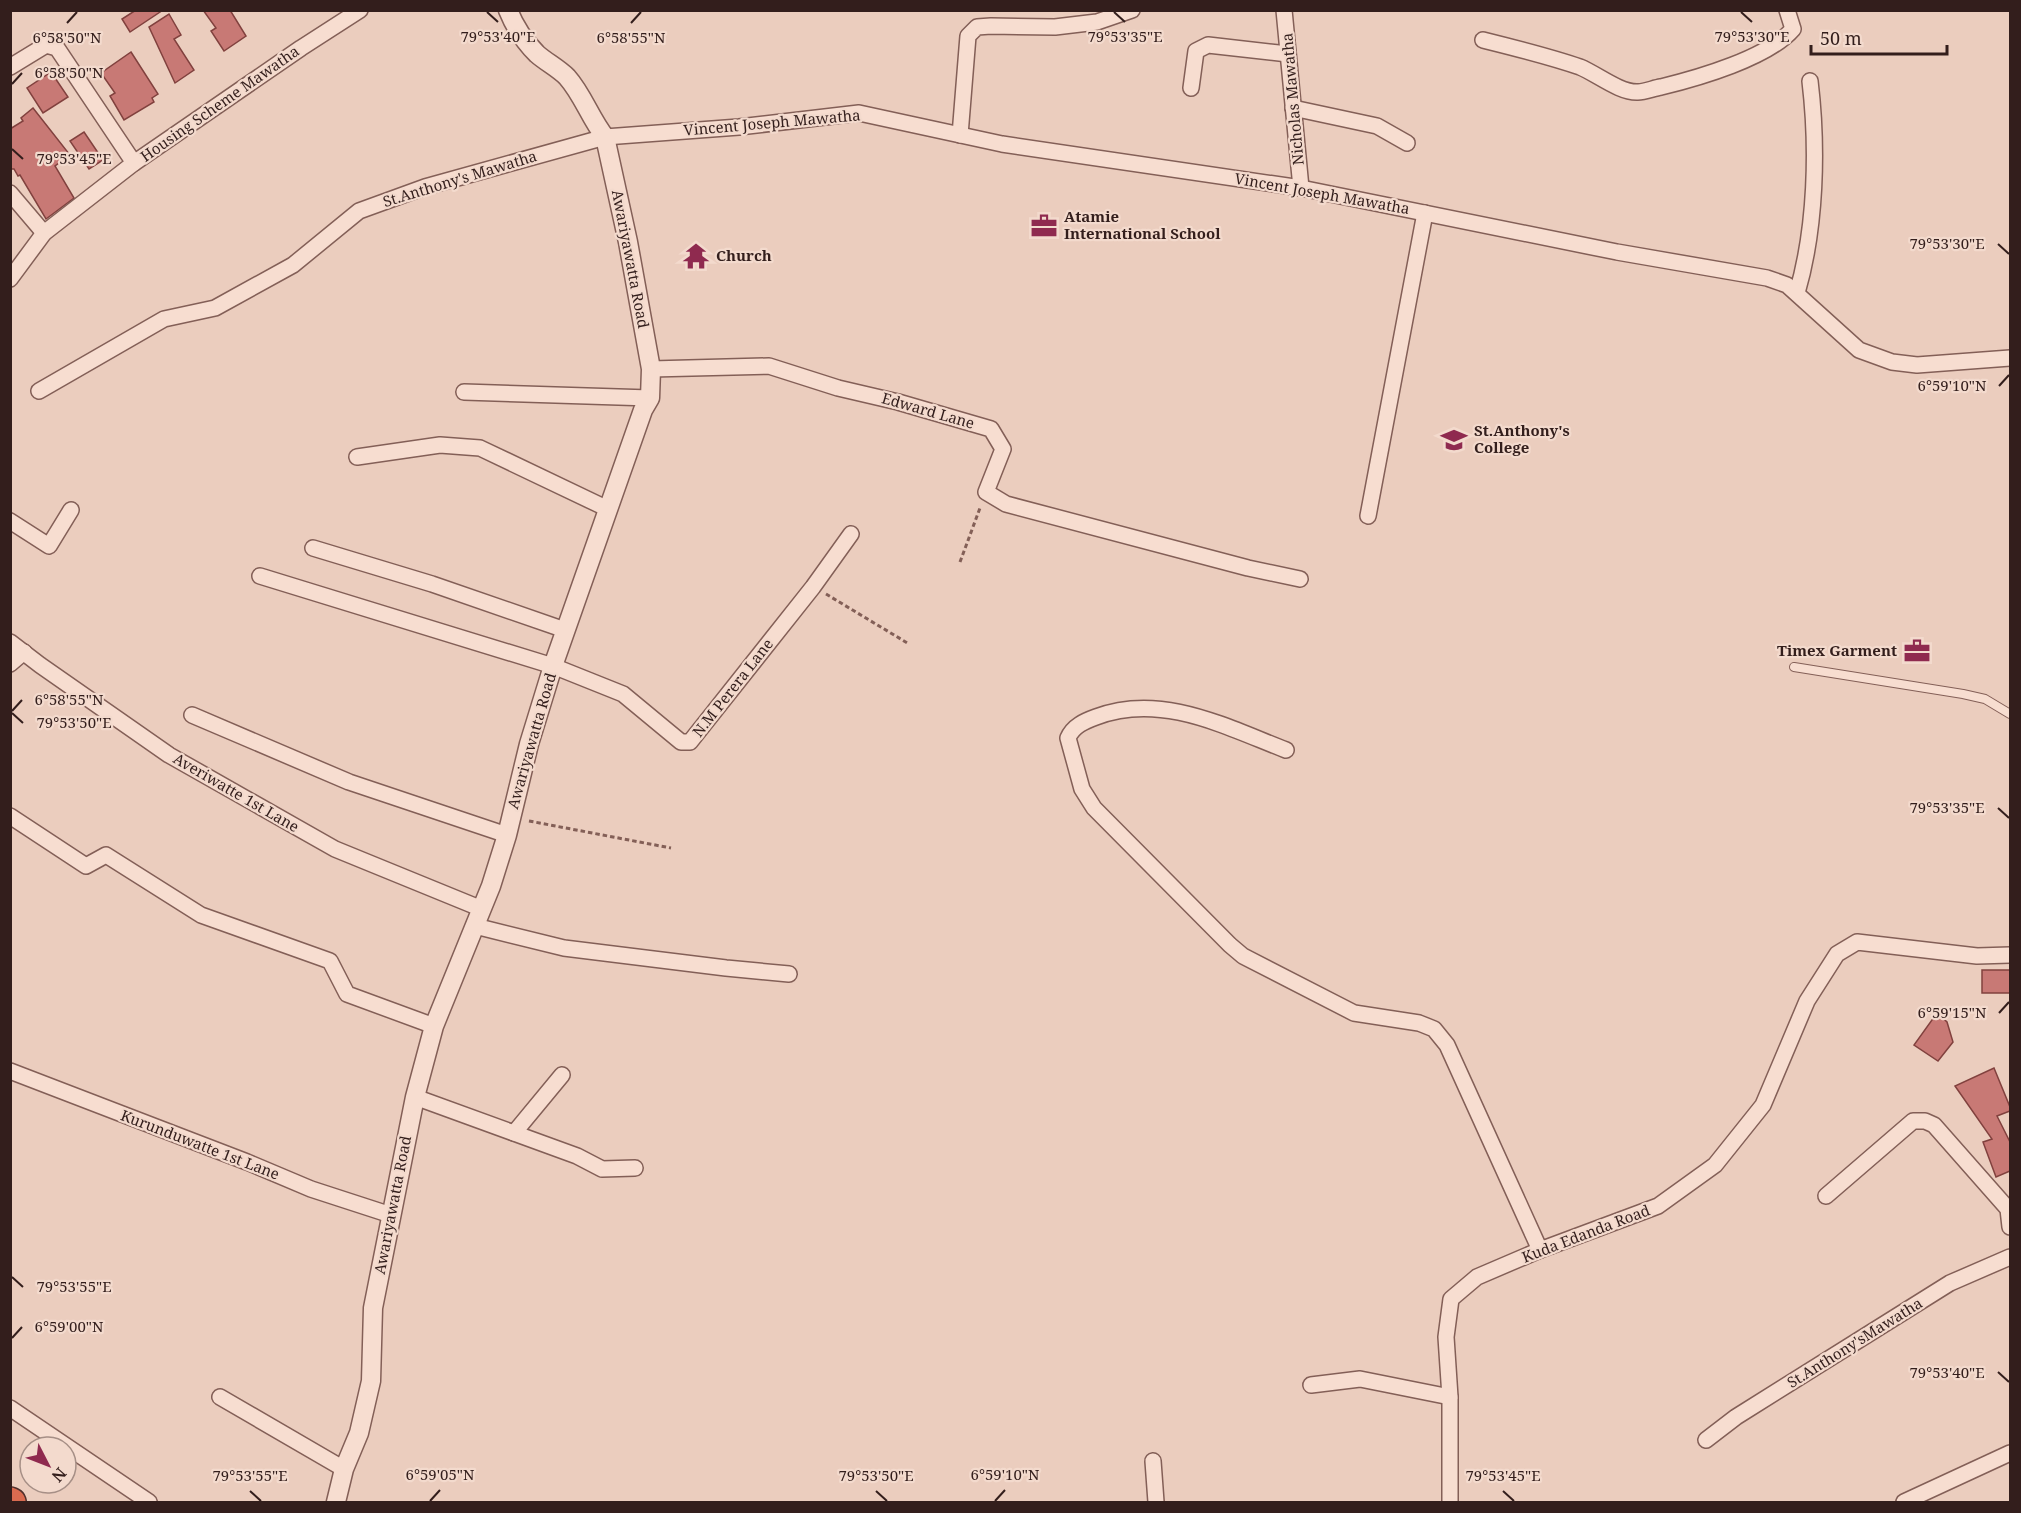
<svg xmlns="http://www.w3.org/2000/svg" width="2021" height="1513" viewBox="0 0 2021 1513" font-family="'Noto Serif',serif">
<rect width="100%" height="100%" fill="#ebcdbe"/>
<g fill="#c87975" stroke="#81413e" stroke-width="1.5">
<polygon points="136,10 163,10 130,32 122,19"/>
<polygon points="203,10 230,10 246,36 224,51 211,31 216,28"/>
<polygon points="169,14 181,35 174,39 194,70 175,83 149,27"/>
<polygon points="131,52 158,94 152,98 154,102 124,120 110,96 115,93 101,73"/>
<polygon points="51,72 68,97 43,113 27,88"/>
<polygon points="33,108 70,155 55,166 74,198 46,219 20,175 18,176 14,169 10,169 10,129 23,121 21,118"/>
<polygon points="84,132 103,160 89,169 70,141"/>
<rect x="1982" y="970" width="28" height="23"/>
<polygon points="1937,1013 1947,1022 1953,1042 1938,1061 1914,1045"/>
<polygon points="1994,1068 2010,1107 2010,1111 1997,1116 2010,1142 2010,1171 1996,1177 1983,1142 1992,1139 1955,1086"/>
</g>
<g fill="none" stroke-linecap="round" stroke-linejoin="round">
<g stroke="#835f57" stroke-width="10">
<polyline id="service" points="1794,667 1963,694 1985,699 2010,714"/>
</g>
<g stroke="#835f57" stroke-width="18">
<g id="minor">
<polyline points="1284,10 1301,188"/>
<path d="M1483 40C1515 48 1548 56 1580 67 1597 74 1620 93 1638 92 1645 92 1654 88 1661 87 1698 78 1768 58 1793 29L1787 10"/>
<polyline points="10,67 46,45 57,48 134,163"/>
<polyline points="1191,88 1196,51 1208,45 1288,54"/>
<polyline points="1293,108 1377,126 1407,143"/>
<polyline points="960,135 968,36 977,27 991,26 1055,27 1097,22 1132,10"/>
<polyline points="10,193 44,233"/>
<polyline points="10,279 44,233 134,163 301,48 360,10"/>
<path d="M1797 293C1816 228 1818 148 1810 81"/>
<polyline points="651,369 769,366 838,388 898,402 991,429 1003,449 986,492 1006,504 1248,568 1300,579"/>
<polyline points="39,391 164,319 215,308 293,265 359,211 425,187 605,137 739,127 859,113 1002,144 1301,188 1617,252 1767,278 1787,285 1859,350 1892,362 1917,365 2010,358"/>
<polyline points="464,392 650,398"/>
<polyline points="357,457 440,445 480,448 608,509"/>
<polyline points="1368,516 1425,213"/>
<polyline points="10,521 49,546 71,510"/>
<polyline points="313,548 432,584 565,630"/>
<polyline points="260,576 553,666 623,694 681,742 690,742 813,587 851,534"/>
<polyline points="10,642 40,665 169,755 335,849 482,909"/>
<polyline points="10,664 24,652"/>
<polyline points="192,715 349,782 507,835"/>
<path d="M1286 750C1226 727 1161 692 1096 717 1085 721 1073 726 1068 738L1082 789 1094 808 1230 945 1243 956 1354 1013 1419 1023 1434 1029 1447 1045 1540 1250"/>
<polyline points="10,816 86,866 106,855 201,915 330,961 347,994 434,1026"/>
<polyline points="475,926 564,948 726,968 789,974"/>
<polyline points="10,1071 247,1162 311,1189 391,1215"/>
<polyline points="415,1097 577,1156 602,1169 635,1168"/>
<polyline points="514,1133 562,1075"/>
<polyline points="1826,1196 1913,1121 1925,1121 1934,1125 2008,1209 2010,1227"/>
<polyline points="1311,1385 1360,1379 1450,1397"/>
<polyline points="220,1397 344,1469"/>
<polyline points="10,1408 149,1502"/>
<polyline points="1706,1440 1736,1417 1950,1283 2010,1257"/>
<polyline points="1153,1461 1156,1502"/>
<polyline points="1450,1502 1450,1397 1446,1337 1451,1299 1477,1277 1540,1250 1658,1206 1715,1165 1763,1105 1807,1001 1837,954 1857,942 1977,956 2010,955"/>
<polyline points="1904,1502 2010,1453"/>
</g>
</g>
<g stroke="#835f57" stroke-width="21">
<path id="tertiary" d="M336 1502 344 1469 359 1433 371 1381 373 1308 415 1097 434 1026 491 886 507 835 529 744 553 666 643 410 650 398 651 369 628 242 605 137C590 118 583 95 567 77 558 68 546 62 537 54 525 42 514 25 508 10"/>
</g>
<g stroke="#50302c" stroke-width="30">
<polyline id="motorway" points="10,1501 12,1502"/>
</g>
<g stroke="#835f57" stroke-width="3" stroke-dasharray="4.5 3" stroke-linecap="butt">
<polyline points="960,562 980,508"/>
<polyline points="826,594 909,644"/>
<polyline points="529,821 671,848"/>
</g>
<use href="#service" stroke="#f7ddd0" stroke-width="8"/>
<use href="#minor" stroke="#f7ddd0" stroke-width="15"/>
<use href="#tertiary" stroke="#f7ddd0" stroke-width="18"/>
<use href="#motorway" stroke="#d96b50" stroke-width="27"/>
</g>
<path fill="none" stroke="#331e1c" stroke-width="2" d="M487 12 498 22M1114 12 1125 22M1741 12 1752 22M67 23 77 12M631 23 641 12M12 84 22 73M12 149 23 159M1998 244 2009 254M1999 386 2009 375M12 711 22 700M12 713 23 723M1998 808 2009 818M1999 1013 2009 1002M12 1277 23 1287M12 1338 22 1327M1998 1372 2009 1382M250 1491 261 1501M876 1491 887 1501M1503 1491 1514 1501M430 1501 440 1490M995 1501 1005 1490"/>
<defs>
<g id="office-bare" transform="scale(2.07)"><path d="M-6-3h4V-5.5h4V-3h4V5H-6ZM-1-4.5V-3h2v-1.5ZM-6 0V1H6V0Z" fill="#8f2a4f" stroke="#f3dacd" stroke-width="2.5" paint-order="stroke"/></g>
<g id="temple-bare" transform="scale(2.07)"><path d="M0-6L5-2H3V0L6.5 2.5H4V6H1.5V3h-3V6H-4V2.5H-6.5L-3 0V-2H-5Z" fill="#8f2a4f" stroke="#f3dacd" stroke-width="2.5" paint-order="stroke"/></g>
<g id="school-bare" transform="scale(2.07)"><path d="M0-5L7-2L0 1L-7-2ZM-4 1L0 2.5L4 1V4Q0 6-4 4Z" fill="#8f2a4f" stroke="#f3dacd" stroke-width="2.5" paint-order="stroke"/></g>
</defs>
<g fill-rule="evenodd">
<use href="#office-bare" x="1044" y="226"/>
<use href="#temple-bare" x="696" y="256"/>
<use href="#school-bare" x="1454" y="440"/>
<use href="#office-bare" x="1917" y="651"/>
</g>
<g text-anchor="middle" stroke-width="4.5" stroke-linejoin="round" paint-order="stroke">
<g font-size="15" fill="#331e1c" stroke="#f3dacd">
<text transform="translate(1293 99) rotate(-95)" y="5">Nicholas Mawatha</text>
<text transform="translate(220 104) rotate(-35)" y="5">Housing Scheme Mawatha</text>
<text transform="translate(772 123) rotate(-5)" y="5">Vincent Joseph Mawatha</text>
<text transform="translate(460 179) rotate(-17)" y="5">St.Anthony's Mawatha</text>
<text transform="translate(1322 194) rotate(10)" y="5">Vincent Joseph Mawatha</text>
<text transform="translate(630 259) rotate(79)" y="5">Awariyawatta Road</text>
<text transform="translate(928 411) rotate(16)" y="5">Edward Lane</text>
<text transform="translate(733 688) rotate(-52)" y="5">N.M Perera Lane</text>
<text transform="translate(532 741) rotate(-74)" y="5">Awariyawatta Road</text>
<text transform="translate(236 793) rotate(30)" y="5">Averiwatte 1st Lane</text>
<text transform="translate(200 1145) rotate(21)" y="5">Kurunduwatte 1st Lane</text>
<text transform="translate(393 1205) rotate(-79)" y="5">Awariyawatta Road</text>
<text transform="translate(1586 1234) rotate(-21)" y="5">Kuda Edanda Road</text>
<text transform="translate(1855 1343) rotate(-32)" y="5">St.Anthony'sMawatha</text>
</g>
<g font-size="15" font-weight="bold" fill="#331e1c" stroke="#f3dacd" text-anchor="start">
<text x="1064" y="222">Atamie<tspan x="1064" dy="17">International School</tspan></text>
<text x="716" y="261">Church</text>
<text x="1474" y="436">St.Anthony's<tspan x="1474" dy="17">College</tspan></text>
<text x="1897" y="656" text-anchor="end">Timex Garment</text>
</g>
</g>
<g font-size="15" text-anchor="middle" fill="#331e1c" stroke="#f3dacd" stroke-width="4.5" stroke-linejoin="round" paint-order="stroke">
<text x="1125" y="42">79°53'35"E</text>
<text x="498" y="42">79°53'40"E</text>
<text x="1752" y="42">79°53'30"E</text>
<text x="67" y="43">6°58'50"N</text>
<text x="631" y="43">6°58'55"N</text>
<text x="69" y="78">6°58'50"N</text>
<text x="74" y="164">79°53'45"E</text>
<text x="1947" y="249">79°53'30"E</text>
<text x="1952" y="391">6°59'10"N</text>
<text x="69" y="705">6°58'55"N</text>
<text x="74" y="728">79°53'50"E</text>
<text x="1947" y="813">79°53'35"E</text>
<text x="1952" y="1018">6°59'15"N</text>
<text x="74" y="1292">79°53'55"E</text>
<text x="69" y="1332">6°59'00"N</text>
<text x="1947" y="1378">79°53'40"E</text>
<text x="440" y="1480">6°59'05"N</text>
<text x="1005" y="1480">6°59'10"N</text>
<text x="250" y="1481">79°53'55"E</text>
<text x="876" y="1481">79°53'50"E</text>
<text x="1503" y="1481">79°53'45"E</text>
</g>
<rect width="2021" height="1513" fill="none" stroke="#331e1c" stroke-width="24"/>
<g transform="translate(48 1465) rotate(132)"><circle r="28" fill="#f3dacd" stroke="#a68f86" stroke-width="1.5"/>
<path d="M0-4.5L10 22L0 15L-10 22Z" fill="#8f2a4f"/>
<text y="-9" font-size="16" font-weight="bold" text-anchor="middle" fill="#331e1c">N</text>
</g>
<path d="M1811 45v9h136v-9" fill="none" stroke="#331e1c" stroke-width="3"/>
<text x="1820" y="45" font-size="18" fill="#331e1c" stroke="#f3dacd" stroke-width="4.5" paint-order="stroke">50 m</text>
</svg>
